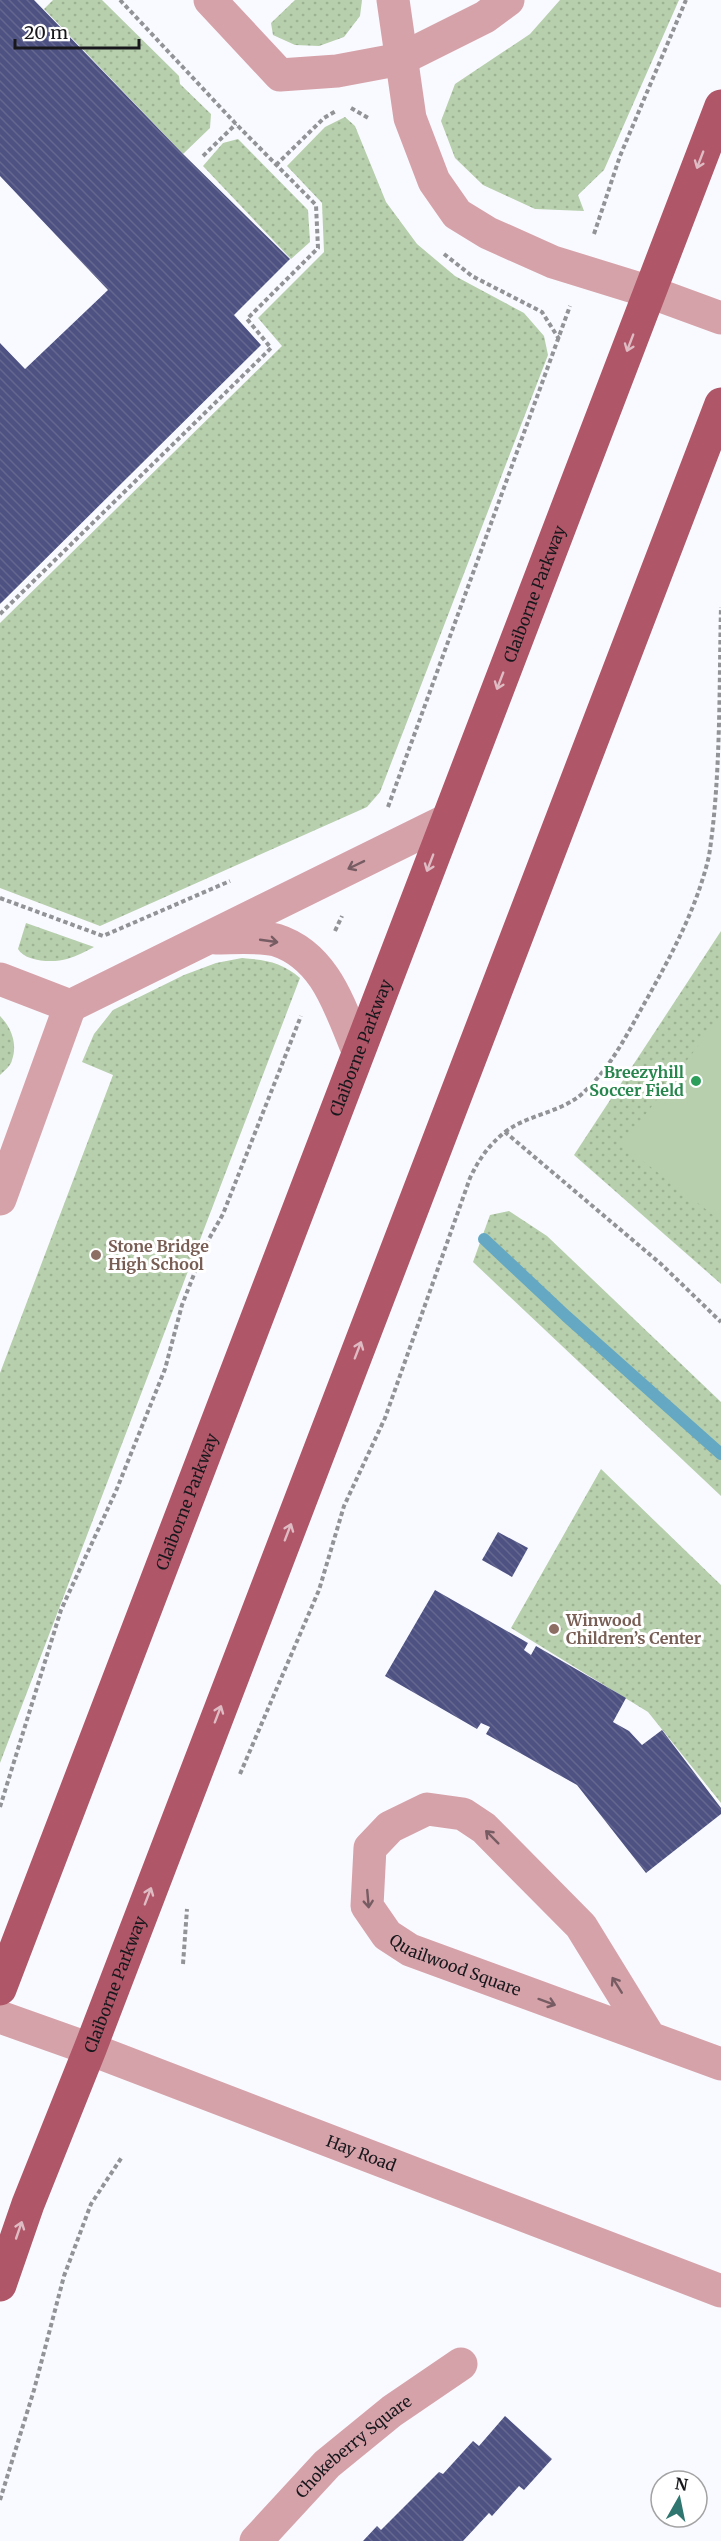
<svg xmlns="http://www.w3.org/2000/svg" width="721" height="2541" viewBox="0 0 721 2541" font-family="Merriweather,serif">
<defs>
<pattern id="grass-dots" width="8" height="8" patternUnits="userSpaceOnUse" patternTransform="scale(1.5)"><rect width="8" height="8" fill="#b7cfac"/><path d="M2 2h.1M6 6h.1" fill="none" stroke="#9db193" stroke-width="1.8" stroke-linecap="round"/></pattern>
<pattern id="building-back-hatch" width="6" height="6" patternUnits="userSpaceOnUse" patternTransform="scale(1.5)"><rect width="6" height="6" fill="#4e5283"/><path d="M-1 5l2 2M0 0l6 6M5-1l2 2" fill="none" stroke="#64678e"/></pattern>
</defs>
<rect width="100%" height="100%" fill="#f9faff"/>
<g fill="url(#grass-dots)">
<polygon points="53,0 102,0 179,76 180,84 211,114 210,128 183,154 44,9"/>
<polygon points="295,0 362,0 360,16 344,37 319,46 295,45 273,35 271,23"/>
<polygon points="560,0 679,0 604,170 578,195 584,211 535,209 483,185 455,158 441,121 455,84 530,34"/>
<polygon points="345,117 355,126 386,202 417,244 455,276 524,313 544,336 548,355 380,792 367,807 100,926 0,888 0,623 282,346 258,318 324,252 322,203 287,166 325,127"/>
<polygon points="238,139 308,210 310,242 291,259 203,166 223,143"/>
<path d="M26 923 94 947C86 951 77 956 67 959 54 963 25 962 18 949Z"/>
<polygon points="721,931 721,1284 574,1155"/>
<path d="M242 958C266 960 282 962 300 978L0 1763V1373L113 1075 82 1062 94 1034 113 1010 184 975 216 963Z"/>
<path d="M0 1016C11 1027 18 1044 12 1060 11 1066 4 1071 0 1075Z"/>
<polygon points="509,1211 547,1236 721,1402 721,1496 473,1262 490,1215"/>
<polygon points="601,1469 721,1585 721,1803 648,1712 511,1628"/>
</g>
<polygon fill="#b7cfac" points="721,1016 721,1221 622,1145"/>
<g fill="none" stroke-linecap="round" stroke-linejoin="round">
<polyline stroke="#65a8c3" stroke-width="12" points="484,1239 566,1316 721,1454"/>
</g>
<g fill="url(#building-back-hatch)">
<polygon points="0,0 34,0 183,154 290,259 234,315 261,345 0,604 0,343 25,369 108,290 0,176"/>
<polygon points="498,1532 528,1548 512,1577 482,1560"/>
<polygon points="435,1590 528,1643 524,1650 531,1655 536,1646 626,1698 613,1722 629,1731 642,1745 662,1730 721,1808 721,1814 646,1873 577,1785 486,1734 490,1727 481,1723 477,1729 385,1676"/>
<polygon points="505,2416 552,2459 524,2490 519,2486 492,2516 489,2513 463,2541 363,2541 377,2526 381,2530 439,2472 443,2474 473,2441 479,2446"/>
</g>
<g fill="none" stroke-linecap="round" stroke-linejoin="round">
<g stroke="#929397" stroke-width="4" stroke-dasharray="4.5 3" stroke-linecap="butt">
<polyline points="351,108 370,119"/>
<polyline points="203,156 236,124"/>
<polyline points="276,165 324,118 336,111"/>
<polyline points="594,234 620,156 686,0"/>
<polyline points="444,254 472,276 542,312 559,339"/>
<polyline points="0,614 271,348 247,319 318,248 316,205 236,124 120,0"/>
<polyline points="388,807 570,306"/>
<polyline points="0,898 103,936 230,881"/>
<polyline points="335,931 342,916"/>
<path d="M505 1132C530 1113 563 1113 585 1091 613 1065 629 1030 648 997 673 952 697 907 709 856 721 778 719 688 721 607"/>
<path d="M240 1774 319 1590 344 1506 385 1418 470 1178C479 1159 488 1146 505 1132L661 1264 721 1322"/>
<polyline points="0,1807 61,1610 116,1491 165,1369 182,1305 205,1246 223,1214 301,1016"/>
<polyline points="183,1964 187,1909"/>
<polyline points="0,2500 34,2390 64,2276 91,2204 122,2157"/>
</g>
<g stroke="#d6a2aa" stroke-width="33">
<polyline points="210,0 280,75 337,71 401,59 485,17 508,0"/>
<polyline points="393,0 410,118 434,181 457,214 488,233 553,262 650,292 721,318"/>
<path d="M216 938C233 938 260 936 276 940 326 956 340 1008 358 1051"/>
<polyline points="0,979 70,1006 447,820"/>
<polyline points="0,1199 70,1006"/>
<path id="s1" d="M0 2017 90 2049 721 2291"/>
<path id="s2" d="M648 2035 581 1926 484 1828 463 1814 427 1809 390 1827 370 1848 367 1906 387 1935 410 1950 721 2064"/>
<path id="s3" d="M256 2541 327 2464 392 2411 461 2364"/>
</g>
<g stroke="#af5668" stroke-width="33">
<path id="s4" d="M0 1989 721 106"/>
<path id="s5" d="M0 2285 28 2204 90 2049 721 404"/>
</g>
</g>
<defs><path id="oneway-shaft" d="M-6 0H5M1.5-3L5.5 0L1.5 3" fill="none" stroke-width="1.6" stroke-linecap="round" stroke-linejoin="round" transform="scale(1.5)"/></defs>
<g stroke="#dfbbc3">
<use href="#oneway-shaft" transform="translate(700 160) rotate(111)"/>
<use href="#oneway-shaft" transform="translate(630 343) rotate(111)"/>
<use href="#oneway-shaft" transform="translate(500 681) rotate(111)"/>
<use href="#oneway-shaft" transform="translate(430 863) rotate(111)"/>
<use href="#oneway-shaft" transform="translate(358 1350) rotate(-69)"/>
<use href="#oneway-shaft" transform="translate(288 1532) rotate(-69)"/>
<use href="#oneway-shaft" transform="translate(218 1714) rotate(-69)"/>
<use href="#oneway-shaft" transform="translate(148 1896) rotate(-69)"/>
<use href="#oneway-shaft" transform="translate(19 2230) rotate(-71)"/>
</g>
<g stroke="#775d63">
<use href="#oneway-shaft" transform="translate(356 865) rotate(154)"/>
<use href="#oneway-shaft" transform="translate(269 941) rotate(8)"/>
<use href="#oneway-shaft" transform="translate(492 1837) rotate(-135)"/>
<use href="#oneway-shaft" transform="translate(368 1899) rotate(85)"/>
<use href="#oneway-shaft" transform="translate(617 1985) rotate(-122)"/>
<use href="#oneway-shaft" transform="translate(547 2002) rotate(20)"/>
</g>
<circle fill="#2e9e5b" stroke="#fff" stroke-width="2" cx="696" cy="1081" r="6"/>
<g fill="#8d6e63" stroke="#fff" stroke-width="2">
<circle cx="96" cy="1255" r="6"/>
<circle cx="554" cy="1629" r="6"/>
</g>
<g text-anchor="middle" stroke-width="6" stroke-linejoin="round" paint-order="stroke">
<g font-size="16" fill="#18181c" stroke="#fff">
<text dy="6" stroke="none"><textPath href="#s4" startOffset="1494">Claiborne Parkway</textPath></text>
<text dy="6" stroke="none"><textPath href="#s4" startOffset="1008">Claiborne Parkway</textPath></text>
<text dy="6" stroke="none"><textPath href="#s4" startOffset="522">Claiborne Parkway</textPath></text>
<text dy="6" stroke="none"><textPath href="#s2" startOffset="566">Quailwood Square</textPath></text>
<text dy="6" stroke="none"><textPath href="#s5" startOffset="322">Claiborne Parkway</textPath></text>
<text dy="6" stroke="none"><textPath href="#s1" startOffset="386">Hay Road</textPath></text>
<text dy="6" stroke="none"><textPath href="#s3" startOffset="136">Chokeberry Square</textPath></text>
</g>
<g font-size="16" font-weight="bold" fill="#27864d" stroke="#fff" text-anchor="end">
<text x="684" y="1078">Breezyhill<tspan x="684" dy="18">Soccer Field</tspan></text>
</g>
<g font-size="16" font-weight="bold" fill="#785e54" stroke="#fff" text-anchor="start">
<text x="108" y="1252">Stone Bridge<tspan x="108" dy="18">High School</tspan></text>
<text x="566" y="1626">Winwood<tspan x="566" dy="18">Children’s Center</tspan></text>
</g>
</g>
<g transform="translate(679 2499) rotate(9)"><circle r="28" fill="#ffffff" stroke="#a3a3a4" stroke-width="1.5"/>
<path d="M0-4.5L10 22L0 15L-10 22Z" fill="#2e766f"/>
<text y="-9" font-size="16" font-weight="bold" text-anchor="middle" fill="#18181c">N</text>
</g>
<path d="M15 39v9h124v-9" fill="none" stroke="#18181c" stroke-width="3"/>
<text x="24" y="39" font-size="18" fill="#18181c" stroke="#ffffff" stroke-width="4.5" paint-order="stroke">20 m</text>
</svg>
